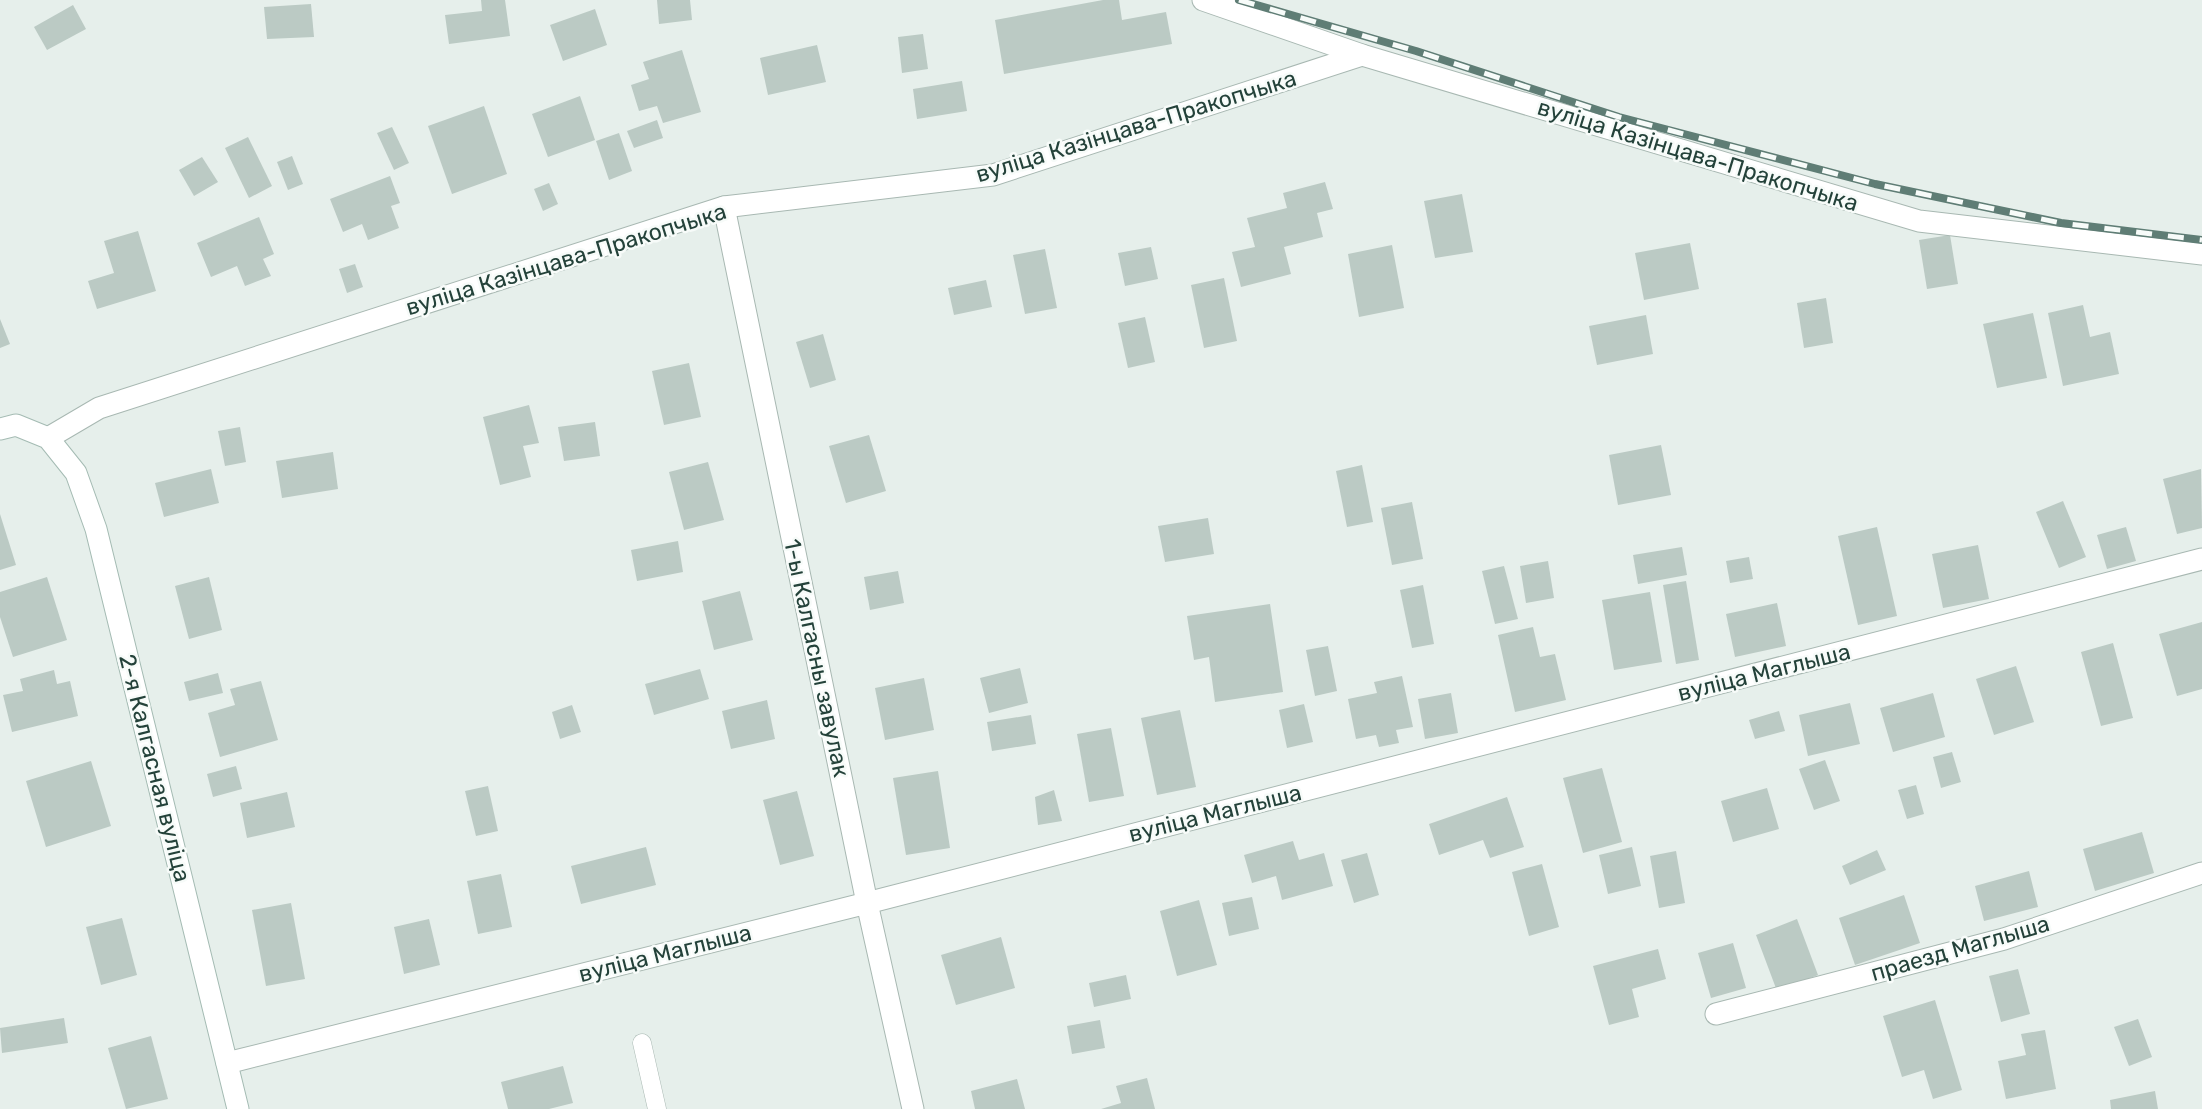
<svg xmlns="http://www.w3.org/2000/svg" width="2202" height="1109" viewBox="0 0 2202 1109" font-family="Rubik,sans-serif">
<rect width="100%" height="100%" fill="#e6efeb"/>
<g fill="#bbcac4">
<polygon points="481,0 505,0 510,36 449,44 445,15 482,11"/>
<polygon points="657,0 690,0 692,20 659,24"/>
<polygon points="1103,0 1119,0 1122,20 1166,12 1172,44 1004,74 995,20"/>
<polygon points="311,4 314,37 267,39 264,7"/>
<polygon points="73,5 86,29 47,50 34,27"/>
<polygon points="595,9 607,45 563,61 550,25"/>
<polygon points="923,34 928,69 902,73 898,37"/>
<polygon points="817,45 826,82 768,95 760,58"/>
<polygon points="682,50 701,112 663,123 657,106 639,111 631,85 649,79 643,62"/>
<polygon points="962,81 967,111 917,119 913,89"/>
<polygon points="580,96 595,140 548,157 532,114"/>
<polygon points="484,106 507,174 452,194 428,126"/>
<polygon points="657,120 663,138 634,148 627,131"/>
<polygon points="392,127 409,163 394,170 377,133"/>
<polygon points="619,133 632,171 609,180 596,141"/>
<polygon points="248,137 272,186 249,198 225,148"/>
<polygon points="292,156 303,184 288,190 277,162"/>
<polygon points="202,157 218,182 194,196 179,170"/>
<polygon points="390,176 400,203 391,206 399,228 368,240 362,224 343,232 330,199"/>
<polygon points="1325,182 1333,209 1317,213 1323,237 1284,247 1291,274 1241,287 1232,252 1255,247 1247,218 1287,208 1283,193"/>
<polygon points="549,183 558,204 543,211 534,189"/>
<polygon points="1462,194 1473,252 1435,258 1424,201"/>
<polygon points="259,217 274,254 263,259 271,276 245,286 237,266 211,277 197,243"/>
<polygon points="138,231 156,291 97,309 88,281 114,273 104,241"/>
<polygon points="1950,235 1958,284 1927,289 1919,240"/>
<polygon points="1690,243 1699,289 1644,300 1635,253"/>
<polygon points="1392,245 1404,308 1359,317 1348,254"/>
<polygon points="1151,247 1158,279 1125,286 1118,253"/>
<polygon points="1045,249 1057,308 1025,314 1013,255"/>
<polygon points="355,264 363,287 347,293 339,269"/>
<polygon points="1224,278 1237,341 1204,348 1191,285"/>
<polygon points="986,280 992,307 954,315 948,288"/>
<polygon points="1826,298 1833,343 1804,348 1797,303"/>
<polygon points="2083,305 2090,337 2110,332 2119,374 2063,386 2048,313"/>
<polygon points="2033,313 2047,378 1997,388 1983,324"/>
<polygon points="1646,315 1653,354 1597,365 1589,326"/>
<polygon points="1145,317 1155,362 1128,368 1118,323"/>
<polygon points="0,319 10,344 0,348"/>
<polygon points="823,334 836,380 810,388 796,342"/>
<polygon points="689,363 701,417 664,425 652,371"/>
<polygon points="529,405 539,443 523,446 531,477 500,485 483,417"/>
<polygon points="595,422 600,456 564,461 558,427"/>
<polygon points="240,427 246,462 225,466 218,431"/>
<polygon points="869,435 886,491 846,503 829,446"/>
<polygon points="1661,445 1671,495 1618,505 1609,455"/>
<polygon points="333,452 338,489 282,498 276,461"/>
<polygon points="708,462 724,520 684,530 669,472"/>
<polygon points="1362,465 1373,522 1347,527 1336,471"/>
<polygon points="211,469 219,503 164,517 155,483"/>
<polygon points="2201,469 2202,528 2177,534 2163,479"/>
<polygon points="2063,501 2086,557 2059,568 2036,512"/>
<polygon points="1412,502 1423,559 1392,565 1381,508"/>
<polygon points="0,514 16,565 0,570"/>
<polygon points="1208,518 1214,554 1165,562 1158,526"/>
<polygon points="1877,527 1897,616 1858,625 1838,536"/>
<polygon points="2126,527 2136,561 2107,569 2097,535"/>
<polygon points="678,541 683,572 637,581 631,550"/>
<polygon points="1978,545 1989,599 1943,608 1932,554"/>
<polygon points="1682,547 1687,575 1638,584 1633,555"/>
<polygon points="1749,557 1753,579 1730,583 1726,561"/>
<polygon points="1548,561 1554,598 1526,603 1520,566"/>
<polygon points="1504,566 1518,619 1495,624 1482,571"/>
<polygon points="898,571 904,603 870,610 864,577"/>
<polygon points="47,577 67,640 13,657 0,617 0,592"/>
<polygon points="209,577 222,630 189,639 175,586"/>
<polygon points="1686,581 1699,660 1676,664 1663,585"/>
<polygon points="1423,585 1434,644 1412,648 1400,590"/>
<polygon points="740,591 753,640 714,650 702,601"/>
<polygon points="1650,592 1662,662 1614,670 1602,600"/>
<polygon points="1777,603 1786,646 1735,657 1726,614"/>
<polygon points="1270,604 1283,692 1215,702 1209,657 1194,660 1187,616"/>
<polygon points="2202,622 2202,689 2177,696 2159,634"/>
<polygon points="1533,627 1540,657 1555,654 1566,700 1515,712 1498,635"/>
<polygon points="2113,643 2133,718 2101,726 2081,652"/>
<polygon points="1328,646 1337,691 1315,696 1306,650"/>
<polygon points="2016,666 2034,722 1994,735 1976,679"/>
<polygon points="1020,668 1028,703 989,713 980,678"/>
<polygon points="700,669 709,699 654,715 645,684"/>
<polygon points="54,670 57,684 70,681 78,716 12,732 3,695 23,691 20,679"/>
<polygon points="218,673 223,693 189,701 184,682"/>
<polygon points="1402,676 1413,727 1396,730 1399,743 1379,747 1376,735 1356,739 1348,699 1377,693 1374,682"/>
<polygon points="924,678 934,730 885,740 875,688"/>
<polygon points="261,681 278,740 220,757 208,713 235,705 230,689"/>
<polygon points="1451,693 1458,733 1425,739 1418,699"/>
<polygon points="1933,693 1945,737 1893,752 1880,708"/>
<polygon points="767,700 775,739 731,749 722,711"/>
<polygon points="1850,703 1860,744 1808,756 1799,715"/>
<polygon points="1304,704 1313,742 1287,748 1279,710"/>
<polygon points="572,705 581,732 560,739 552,712"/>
<polygon points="1180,710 1196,787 1157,795 1141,718"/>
<polygon points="1779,711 1785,731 1755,739 1749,720"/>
<polygon points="1031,715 1036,744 992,751 987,722"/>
<polygon points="1111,728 1124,796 1089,802 1077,734"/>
<polygon points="1952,752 1961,782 1941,788 1933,757"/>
<polygon points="1825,760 1840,801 1814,810 1799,769"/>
<polygon points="91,761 111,826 46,847 26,781"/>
<polygon points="236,766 242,789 213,797 207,774"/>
<polygon points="1602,768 1622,842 1583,853 1563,778"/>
<polygon points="938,771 950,848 906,855 893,778"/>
<polygon points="1916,785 1924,814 1907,819 1898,790"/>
<polygon points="488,786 498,831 476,836 465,791"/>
<polygon points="1767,788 1779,829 1733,842 1721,801"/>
<polygon points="1054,790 1062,821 1038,825 1035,797"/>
<polygon points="797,791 814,856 780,865 763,800"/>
<polygon points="287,792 295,827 247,838 240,803"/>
<polygon points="1507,797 1524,847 1490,858 1483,840 1439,855 1429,824"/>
<polygon points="2142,832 2154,873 2095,891 2083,849"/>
<polygon points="1293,841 1299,860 1324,853 1333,886 1282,900 1276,876 1252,883 1244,855"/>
<polygon points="646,847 656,885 581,904 571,866"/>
<polygon points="1632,847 1641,886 1608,894 1599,855"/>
<polygon points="1877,850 1886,870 1850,885 1842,866"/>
<polygon points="1676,851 1685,903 1659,908 1650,856"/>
<polygon points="1367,853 1379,895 1354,903 1341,860"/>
<polygon points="1542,864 1559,927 1529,936 1512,872"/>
<polygon points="2029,871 2038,907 1984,921 1975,886"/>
<polygon points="501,874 512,927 478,934 467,881"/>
<polygon points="1904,895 1920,943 1855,965 1839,918"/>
<polygon points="1252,897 1259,929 1229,936 1222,903"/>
<polygon points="1199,900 1217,965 1177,976 1160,911"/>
<polygon points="291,903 305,979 266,986 252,910"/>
<polygon points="122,918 137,975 101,985 86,927"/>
<polygon points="429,919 440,965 404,974 394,927"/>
<polygon points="1797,919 1818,975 1777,991 1756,935"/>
<polygon points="1001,937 1015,988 956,1005 941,955"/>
<polygon points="1733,943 1746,988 1711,998 1698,953"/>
<polygon points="1658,949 1666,979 1632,989 1639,1017 1609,1025 1593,966"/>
<polygon points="2018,969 2030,1014 2001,1022 1989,976"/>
<polygon points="1126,975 1131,999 1094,1007 1089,983"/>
<polygon points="1935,1000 1962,1090 1933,1099 1924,1070 1902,1077 1883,1016"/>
<polygon points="64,1018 68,1043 2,1053 0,1028"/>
<polygon points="2138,1019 2152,1057 2129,1066 2114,1027"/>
<polygon points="1100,1020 1105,1048 1072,1054 1067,1026"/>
<polygon points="2045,1030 2056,1089 2006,1099 1998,1061 2026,1055 2021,1034"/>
<polygon points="151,1036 168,1099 126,1109 108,1048"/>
<polygon points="563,1066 573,1103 549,1109 508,1109 501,1082"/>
<polygon points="1147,1078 1155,1109 1101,1109 1121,1103 1116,1086"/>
<polygon points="1017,1079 1025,1109 975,1109 971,1091"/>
<polygon points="2155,1091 2158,1109 2111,1109 2110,1100"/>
</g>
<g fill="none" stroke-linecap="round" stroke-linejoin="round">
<g stroke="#a8b8b2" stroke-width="19">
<polyline id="lane" points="642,1043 657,1109"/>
</g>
<g stroke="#a8b8b2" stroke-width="23">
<g id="street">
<polyline points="1203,0 1362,55"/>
<polyline points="724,207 867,903 913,1109"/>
<polyline points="48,438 99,408 724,207 993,175 1362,55 1919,221 2202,254"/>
<polyline points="1716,1014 2004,939 2202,873"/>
<polyline points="227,1063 867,903 2202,559"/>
</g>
</g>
<g stroke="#a4bbb3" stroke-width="23">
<polyline id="secondary" points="0,429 16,425 48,438 76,473 96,529 238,1109"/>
</g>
<use href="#lane" stroke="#fff" stroke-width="18"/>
<use href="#street" stroke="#fff" stroke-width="21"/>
<use href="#secondary" stroke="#fff" stroke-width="21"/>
<g stroke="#5f7d75" stroke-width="8">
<polyline id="rail" points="1239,0 1416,51 1619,117 1875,184 2061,223 2202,240"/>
</g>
<use href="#rail" stroke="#f7fbf9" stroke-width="5" stroke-dasharray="16" stroke-linecap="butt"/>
</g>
<g text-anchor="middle" stroke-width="5" stroke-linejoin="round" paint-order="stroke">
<g font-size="23" fill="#24423a" stroke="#f7fbf9">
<text transform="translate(1136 126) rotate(-17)" y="8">вуліца Казінцава-Пракопчыка</text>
<text transform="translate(1698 155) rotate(17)" y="8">вуліца Казінцава-Пракопчыка</text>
<text transform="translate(566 259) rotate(-17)" y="8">вуліца Казінцава-Пракопчыка</text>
<text transform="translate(817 658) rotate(78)" y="8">1-ы Калгасны завулак</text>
<text transform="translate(1764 672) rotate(-14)" y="8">вуліца Маглыша</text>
<text transform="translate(155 768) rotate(76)" y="8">2-я Калгасная вуліца</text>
<text transform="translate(1215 813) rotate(-14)" y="8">вуліца Маглыша</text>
<text transform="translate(1960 948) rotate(-16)" y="8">праезд Маглыша</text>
<text transform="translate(665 953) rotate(-14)" y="8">вуліца Маглыша</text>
</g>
</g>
</svg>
